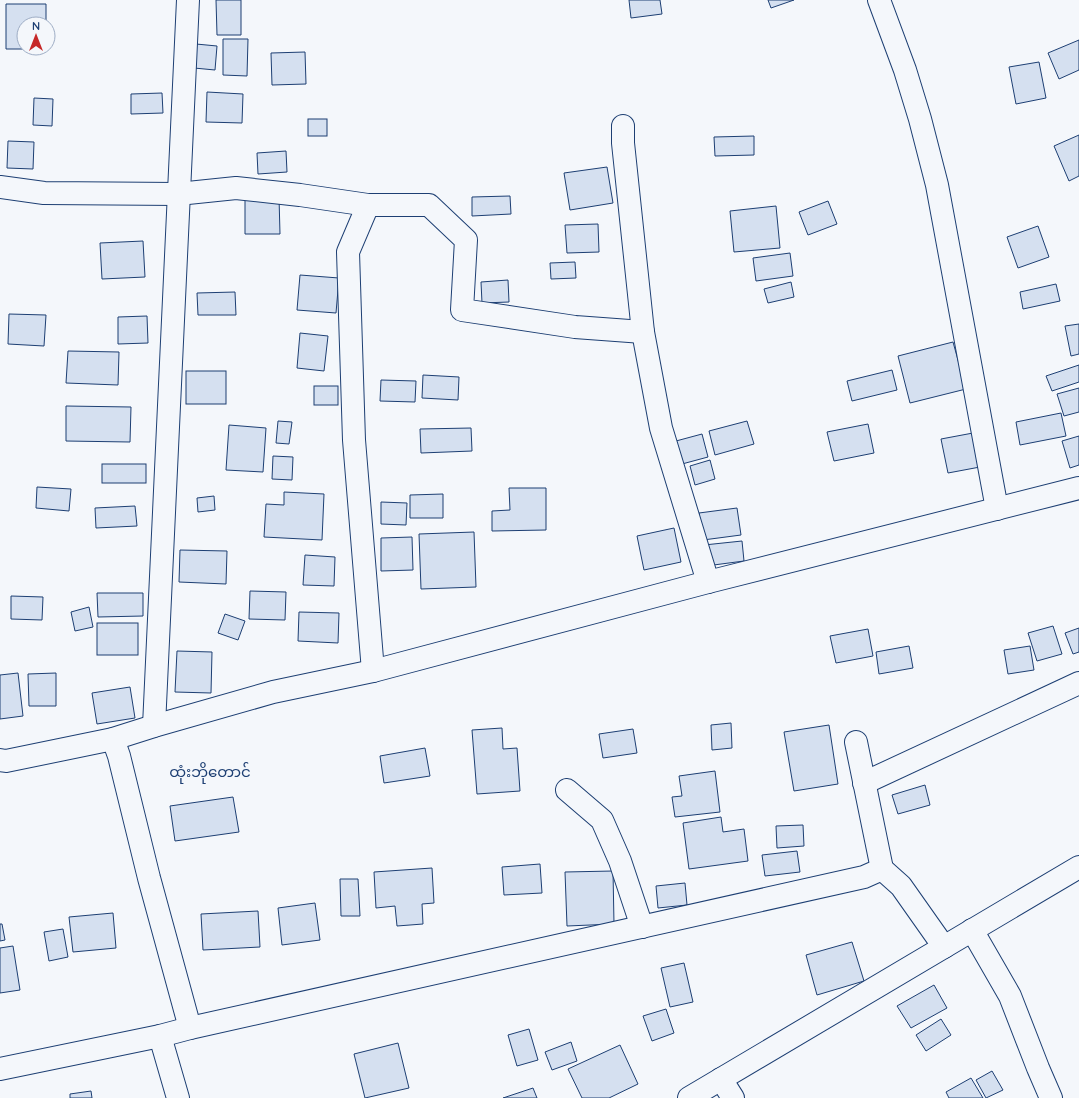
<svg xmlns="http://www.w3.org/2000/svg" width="1079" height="1098" viewBox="0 0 1079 1098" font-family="Quicksand,'Noto Sans Myanmar',sans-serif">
<rect width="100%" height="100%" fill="#f4f7fb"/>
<g fill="#d5e0f0" stroke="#1d3f73">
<polygon points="216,0 241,0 241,35 217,35"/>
<polygon points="629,0 660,0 662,14 631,18"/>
<polygon points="768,0 794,0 771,8"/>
<polygon points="6,4 46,4 46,24 24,24 24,48 46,49 6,49"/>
<polygon points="223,39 248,39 247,76 223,75"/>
<polygon points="1079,40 1079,70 1059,79 1048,53"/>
<polygon points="196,44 217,46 215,70 194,68"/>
<polygon points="305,52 306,84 272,85 271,53"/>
<polygon points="1039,62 1046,98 1016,104 1009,67"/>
<polygon points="207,92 243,94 242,123 206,122"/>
<polygon points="162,93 163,113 131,114 131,94"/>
<polygon points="34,98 53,99 52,126 33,125"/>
<rect x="308" y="119" width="19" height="17"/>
<polygon points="1079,135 1079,176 1069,181 1054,146"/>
<polygon points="754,136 754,155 715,156 714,137"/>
<polygon points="8,141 34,142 33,169 7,168"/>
<polygon points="286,151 287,172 258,174 257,153"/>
<polygon points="607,167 613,203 570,210 564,173"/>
<polygon points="510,196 511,214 472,216 472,197"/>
<polygon points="245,197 279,197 280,234 245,234"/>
<polygon points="828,201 837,224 808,235 799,212"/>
<polygon points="776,206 780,248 734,252 730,211"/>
<polygon points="598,224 599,252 567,253 565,225"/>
<polygon points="1038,226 1049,257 1018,268 1007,237"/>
<polygon points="143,241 145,277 102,279 100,243"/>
<polygon points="790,253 793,276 756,281 753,258"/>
<polygon points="575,262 576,278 551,279 550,263"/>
<polygon points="300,275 339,278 336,313 297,310"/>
<polygon points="508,280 509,302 482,303 481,282"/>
<polygon points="791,282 794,297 768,303 764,289"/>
<polygon points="1056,284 1060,301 1023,309 1020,292"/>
<polygon points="235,292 236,315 198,315 197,293"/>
<polygon points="9,314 46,315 44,346 8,344"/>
<polygon points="147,316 148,343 118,344 118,317"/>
<polygon points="1079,324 1079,354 1071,356 1065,326"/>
<polygon points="300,333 328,336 324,371 297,368"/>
<polygon points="953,342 966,389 910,403 898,356"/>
<polygon points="68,351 119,352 118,385 66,383"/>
<polygon points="1079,365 1079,382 1052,391 1046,376"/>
<polygon points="892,370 897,390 852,401 847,381"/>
<rect x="186" y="371" width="40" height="33"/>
<polygon points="423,375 459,377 458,400 422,398"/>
<polygon points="381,380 416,381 415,402 380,401"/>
<rect x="314" y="386" width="24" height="19"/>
<polygon points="1079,388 1079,412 1064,416 1057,394"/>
<polygon points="66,406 131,407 130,442 66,441"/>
<polygon points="1061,413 1066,436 1020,445 1016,422"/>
<polygon points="278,421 292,422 289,444 276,443"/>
<polygon points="747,421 754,444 715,455 709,431"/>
<polygon points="868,424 874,453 834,461 827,432"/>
<polygon points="229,425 266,428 263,472 226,470"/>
<polygon points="471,428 472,451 421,453 420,429"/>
<polygon points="973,433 980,467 948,473 941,439"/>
<polygon points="702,434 708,457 682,464 676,441"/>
<polygon points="1079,436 1079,465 1070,468 1062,441"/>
<polygon points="273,456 293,457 292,480 272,479"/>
<polygon points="710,460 715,479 695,485 690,466"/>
<rect x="102" y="464" width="44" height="19"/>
<polygon points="37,487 71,489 69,511 36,508"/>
<polygon points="509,488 546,488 546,530 492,531 492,511 510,510"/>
<polygon points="284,492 324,494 322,540 264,537 266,504 284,505"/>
<polygon points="443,494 443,518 410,518 410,495"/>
<polygon points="214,496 215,510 198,512 197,498"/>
<polygon points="381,502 407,503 406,525 381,524"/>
<polygon points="135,506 137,526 96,528 95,508"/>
<polygon points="737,508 741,535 703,540 699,513"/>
<polygon points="674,528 681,562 644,570 637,536"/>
<polygon points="474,532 476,587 421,589 419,534"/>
<polygon points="412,537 413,570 381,571 381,538"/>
<polygon points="742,541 744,561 706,566 704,545"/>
<polygon points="180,550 227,551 226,584 179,582"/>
<polygon points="305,555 335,557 334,586 303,585"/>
<polygon points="250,591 286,592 285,620 249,619"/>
<polygon points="97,593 143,593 143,616 98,617"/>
<polygon points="11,596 43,597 42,620 11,619"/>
<polygon points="89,607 93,627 75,631 71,612"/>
<polygon points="299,612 339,613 338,643 298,641"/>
<polygon points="225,614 245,621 238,640 218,633"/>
<rect x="97" y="623" width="41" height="32"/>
<polygon points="1053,626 1062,654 1037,661 1028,633"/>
<polygon points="1079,628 1079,652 1073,654 1065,633"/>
<polygon points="868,629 873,656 836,663 830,636"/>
<polygon points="909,646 913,668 879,674 876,652"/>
<polygon points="1030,646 1034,670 1008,674 1004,650"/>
<polygon points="177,651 212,652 211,693 175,692"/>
<polygon points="18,673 23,716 0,719 0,675"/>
<polygon points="56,673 56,706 29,706 28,674"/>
<polygon points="130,687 135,718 97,724 92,693"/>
<polygon points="731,723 732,748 712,750 711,725"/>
<polygon points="829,725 838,784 794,791 784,732"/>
<polygon points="502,728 503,749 517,748 520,791 477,794 472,730"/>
<polygon points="633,729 637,753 603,758 599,734"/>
<polygon points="425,748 430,776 384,783 380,756"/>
<polygon points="715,771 720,812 675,817 672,797 682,796 679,776"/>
<polygon points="925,785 930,805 898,814 892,795"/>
<polygon points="233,797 239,832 175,841 170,806"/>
<polygon points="721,817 723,832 744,829 748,861 689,869 683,823"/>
<polygon points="803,825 804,846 777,848 776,826"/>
<polygon points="797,851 800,872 765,876 762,855"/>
<polygon points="540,864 542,893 504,895 502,867"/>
<polygon points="432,868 434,903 422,904 423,924 397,926 395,906 376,908 374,872"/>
<polygon points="613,871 614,924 567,926 565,872"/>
<polygon points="340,879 358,879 360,916 341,916"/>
<polygon points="685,883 687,905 658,908 656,886"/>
<polygon points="315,903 320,940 282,945 278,908"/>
<polygon points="258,911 260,947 203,950 201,914"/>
<polygon points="113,913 116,948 73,952 69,917"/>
<polygon points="0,924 2,924 5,940 0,941"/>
<polygon points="63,929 68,957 49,961 44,932"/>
<polygon points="852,942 864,981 817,995 806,955"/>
<polygon points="13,946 20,990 0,993 0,948"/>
<polygon points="684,963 693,1002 670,1007 661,968"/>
<polygon points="934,985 947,1008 911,1028 897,1006"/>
<polygon points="666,1009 674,1033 652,1041 643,1016"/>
<polygon points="941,1019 951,1035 926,1051 916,1035"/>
<polygon points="529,1029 538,1060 517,1066 508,1035"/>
<polygon points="571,1042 577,1061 552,1070 545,1052"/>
<polygon points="398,1043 409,1088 365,1098 354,1054"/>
<polygon points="620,1045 638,1084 609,1098 582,1098 568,1069"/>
<polygon points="992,1071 1003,1090 986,1098 976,1080"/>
<polygon points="971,1078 983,1098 949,1098 946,1092"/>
<polygon points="533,1088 537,1098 503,1098"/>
<polygon points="91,1091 92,1098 70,1098 70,1094"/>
</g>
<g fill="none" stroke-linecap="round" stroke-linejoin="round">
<g stroke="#1d3f73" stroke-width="24">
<g id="minor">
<polyline points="879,0 905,70 920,119 937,185 997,509"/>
<polyline points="623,126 623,143 643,332 661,428 708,582"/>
<polyline points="0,187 44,193 178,194 236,188 300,195 368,205 429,205 466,240 462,310 575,327 643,332"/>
<polyline points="368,205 348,252 354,440 373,671"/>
<polyline points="154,726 188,0"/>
<polyline points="113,739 119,756 149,878 190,1028"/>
<polyline points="856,742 882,869"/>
<polyline points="0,760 6,761 113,739 154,726 273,692 373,671 708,582 1079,488"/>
<polyline points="864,783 1079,683"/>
<polyline points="567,790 602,820 620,861 642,927"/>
<polyline points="972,930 1010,996 1038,1068 1051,1098"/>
<polyline points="160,1036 178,1098"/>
<polyline points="0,1069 160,1036 190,1028 864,877 882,869 901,886 944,947"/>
<polyline points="721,1079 733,1098"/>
<polyline points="689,1098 1079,867"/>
</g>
</g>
<use href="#minor" stroke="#f4f7fb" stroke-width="22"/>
</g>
<g text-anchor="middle" stroke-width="3" stroke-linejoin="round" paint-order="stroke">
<g font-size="15" fill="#1d3f73" stroke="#f4f7fb">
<text x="210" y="777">ထုံးဘိုတောင်</text>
</g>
</g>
<g transform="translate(36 36)"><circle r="19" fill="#f4f7fb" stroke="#9eadc5"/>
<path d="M0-3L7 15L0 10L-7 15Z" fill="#c62828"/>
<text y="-6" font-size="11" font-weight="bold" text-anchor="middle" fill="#1d3f73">N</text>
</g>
</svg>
